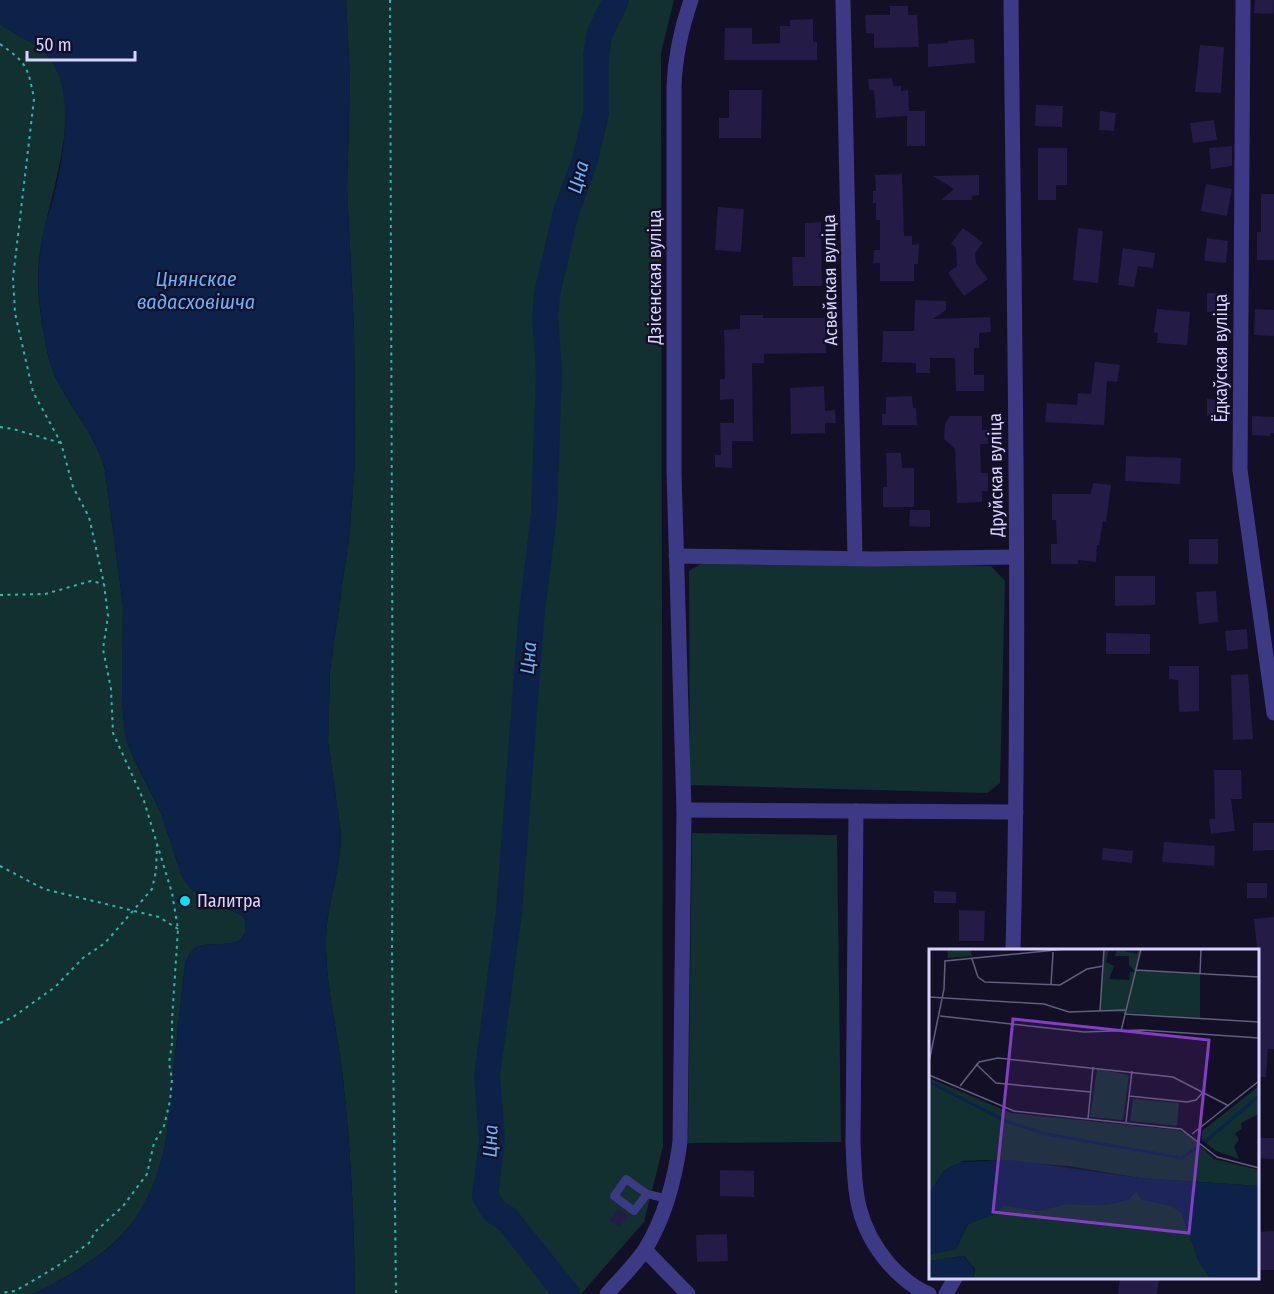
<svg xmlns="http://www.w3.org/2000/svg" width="1274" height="1294" viewBox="0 0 1274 1294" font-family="'Fira Sans Condensed',sans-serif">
<rect width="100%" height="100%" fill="#130f26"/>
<g fill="#12302f">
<path d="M346 0H674L661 53 663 1147 644 1222 581 1294H355C354 1222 351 1151 343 1079 338 1032 325 986 326 938 327 903 341 870 341 834L328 742 330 670 349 537 355 463 354 329 347 189 350 79Z"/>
<path d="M0 24C14 35 33 40 46 54 90 100 47 199 40 253 36 282 39 310 45 339 47 353 51 370 58 382 74 413 97 437 105 470L123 606 122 701 125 734 134 759 161 813 182 877 190 888 210 902 242 915 245 920V933L239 941C212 950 191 932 184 972L166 1141C152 1208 126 1243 65 1277 55 1282 44 1291 32 1294 23 1294 10 1294 0 1294Z"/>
<polygon points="708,560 991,566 1005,581 1000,783 987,793 690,785 689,571"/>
<polygon points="692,833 837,835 841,1142 688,1143"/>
</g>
<path fill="#0c2248" d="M0 0H346L350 79 347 189 354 329 355 463 349 537 330 670 328 742 341 834C341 870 327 903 326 938 325 986 338 1032 343 1079 351 1151 354 1222 355 1294H32C109 1257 147 1228 166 1141L184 972C191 932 211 950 239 941L245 933V920L242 915 210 902 199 895 190 888 182 877 161 813 128 746 125 734 122 701 123 606 105 470C97 436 74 413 58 382 48 364 45 341 42 321 37 292 37 263 43 234 45 221 51 208 54 195 64 156 76 86 46 54 33 40 14 35 0 24Z"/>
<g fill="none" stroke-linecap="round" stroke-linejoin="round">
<polyline stroke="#0c2248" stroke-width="26" points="567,1294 507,1219 494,1211 485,1196 492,1140 487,1076 509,912 531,620 544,514 549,371 545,319 547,294 566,212 585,160 596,113 596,57 599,35 616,0"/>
</g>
<g fill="#241b47">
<polygon points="1255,0 1274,0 1273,14 1254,13"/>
<polygon points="890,6 908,6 908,15 917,15 919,47 874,48 874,34 866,33 865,15 890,15"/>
<polygon points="813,19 813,42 817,42 817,60 724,60 725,28 752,28 752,44 780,43 780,26 790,26 790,20"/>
<polygon points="974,39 975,63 928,67 928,44 948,43 948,41"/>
<polygon points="1200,45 1224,47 1221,93 1195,92"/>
<polygon points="892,78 893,86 901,86 901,91 908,90 909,111 925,111 925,146 907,146 907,116 876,118 874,90 869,90 868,79"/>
<polygon points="729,90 762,90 761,138 719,138 719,118 729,118"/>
<polygon points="1036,105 1063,106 1062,127 1035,126"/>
<polygon points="1100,111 1116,113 1114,131 1099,130"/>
<polygon points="1214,120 1217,140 1193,143 1190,123"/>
<polygon points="1232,146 1232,166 1211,169 1209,148"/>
<polygon points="1038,148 1067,148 1067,185 1056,185 1056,200 1038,200"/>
<polygon points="902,174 904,236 912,236 912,245 919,244 918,264 914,264 914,281 880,281 880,263 873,263 874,250 880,250 880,220 876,220 876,203 873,203 873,191 876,191 875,175"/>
<polygon points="979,175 979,195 972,196 972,200 941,200 954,189 933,176"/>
<polygon points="1206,184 1232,189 1227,216 1201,211"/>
<polygon points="1261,194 1274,194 1274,260 1257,260 1257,232 1261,232"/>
<polygon points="718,207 744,209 741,252 715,250"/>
<polygon points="821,222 822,286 793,286 792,257 805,257 805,223"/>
<polygon points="963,228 983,243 975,253 976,263 988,279 964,296 948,273 957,266 956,248 951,244"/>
<polygon points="1078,228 1103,231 1098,283 1073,280"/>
<polygon points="1207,238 1228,241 1226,263 1204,261"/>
<polygon points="1123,248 1155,253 1153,268 1138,266 1134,287 1118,285"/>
<polygon points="1207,293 1228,293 1229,312 1207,312"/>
<polygon points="915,300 946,301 946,310 933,319 990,317 991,332 979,333 979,348 974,348 974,375 984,375 984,391 956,391 955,358 930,358 930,373 916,373 916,363 882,362 883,331 914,331"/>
<polygon points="1157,309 1190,312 1187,345 1157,343 1158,333 1154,332"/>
<polygon points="1255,309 1274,310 1274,336 1254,335"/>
<polygon points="740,315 763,315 763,318 825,318 826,353 764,354 764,363 752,363 753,441 732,441 732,468 715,467 715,455 721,455 720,423 734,423 734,399 720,400 720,379 725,379 724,330 740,329"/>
<polygon points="1095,362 1120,365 1117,382 1107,381 1104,425 1045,422 1047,403 1077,405 1078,393 1091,394"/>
<polygon points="824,386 825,411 835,410 836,423 825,423 825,433 791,434 790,388"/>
<polygon points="912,396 913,408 916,408 917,425 882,425 882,414 886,414 886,397"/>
<polygon points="1207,399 1228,400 1228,416 1207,416"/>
<polygon points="950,416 982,416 982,430 988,430 988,444 980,444 981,473 988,473 988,491 982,491 982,502 957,503 955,449 944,439 945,424"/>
<polygon points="1252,416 1274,417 1274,433 1270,433 1270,436 1252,435"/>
<polygon points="886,453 901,453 902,468 914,468 914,507 883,507 883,487 887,487"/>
<polygon points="1126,456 1181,458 1180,484 1125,481"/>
<polygon points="1093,483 1111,485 1106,522 1103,521 1099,545 1097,545 1096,562 1078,560 1078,564 1051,564 1051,544 1057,544 1056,520 1052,520 1052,494 1091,494"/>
<polygon points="910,510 930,510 930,527 909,526"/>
<rect x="1189" y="539" width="29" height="25"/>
<polygon points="1115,576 1155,576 1155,605 1115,606"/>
<polygon points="1216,591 1218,622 1199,624 1196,592"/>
<polygon points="1247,629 1248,649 1227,651 1225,631"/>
<polygon points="1106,633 1150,634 1150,654 1106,654"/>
<polygon points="1169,666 1199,666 1199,711 1179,712 1178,680 1169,679"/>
<polygon points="1248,674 1253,739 1233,740 1231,675"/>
<polygon points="1214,770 1241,770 1242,799 1231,799 1235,831 1211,834 1209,819 1215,819"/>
<polygon points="1253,823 1274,823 1274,850 1253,851"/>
<polygon points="1164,842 1215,846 1214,866 1162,862"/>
<polygon points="1103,848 1133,851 1132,863 1102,860"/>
<rect x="1247" y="883" width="20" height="15"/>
<polygon points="934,891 956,892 956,903 934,903"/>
<polygon points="959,910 985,911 984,941 959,941"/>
<polygon points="1274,917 1274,1049 1268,1049 1266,1077 1257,1077 1257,948 1254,919"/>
<polygon points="1257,1138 1274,1138 1274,1159 1257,1158"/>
<polygon points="720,1170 754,1171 754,1197 720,1196"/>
<polygon points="618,1209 628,1216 619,1227 610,1220"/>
<polygon points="1274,1231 1274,1270 1257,1270 1257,1232"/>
<polygon points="727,1234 728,1261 697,1262 696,1235"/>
<polygon points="1120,1278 1159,1278 1157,1294 1118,1294"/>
</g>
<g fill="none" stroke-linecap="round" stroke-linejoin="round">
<g stroke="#2fb8b0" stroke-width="2" stroke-dasharray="3 4.5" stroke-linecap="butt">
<polyline points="390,0 393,806 392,951 396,1294"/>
<path d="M0 44C27 63 28 67 34 99L13 278 15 313 33 392 61 443 73 487 89 517 104 584 108 616 103 649 111 689 113 733 144 801 172 893 178 929 172 1020V1044L169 1063 172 1079 170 1101 164 1126 154 1143 147 1174 123 1206 95 1232 89 1243 62 1263 41 1276 15 1291 0 1293"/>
<polyline points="0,427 13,429 61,443"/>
<polyline points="0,595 45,594 91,581 104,584"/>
<polyline points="0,866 44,889 159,917 178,929"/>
<polyline points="0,1023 13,1017 55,987 83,958 105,943 152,889 156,871 157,845"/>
</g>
<polyline stroke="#3d3a85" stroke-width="8" points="647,1194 634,1211 614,1196 626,1179 647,1194 668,1199"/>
<g stroke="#3d3a85" stroke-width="15">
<polyline points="843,0 855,558"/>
<path d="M1011 0C1014 317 1021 634 1013 950"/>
<polyline points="1243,0 1240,470 1274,713"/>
<polyline points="676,556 874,559 1016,557"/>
<polyline points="684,810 1016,812"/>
<path d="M856 811 853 1142C855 1192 855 1224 889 1264 900 1276 913 1288 929 1294"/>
<polyline points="645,1250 688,1294"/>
<path d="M607 1294C620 1279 636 1264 646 1248 666 1215 675 1179 680 1142L684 810 674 472V87C675 56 681 29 691 0"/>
<polyline points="946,1294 955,1278"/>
</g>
</g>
<circle fill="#00e5ff" stroke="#130f26" stroke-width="2" cx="185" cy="901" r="6"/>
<g text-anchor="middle" stroke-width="4.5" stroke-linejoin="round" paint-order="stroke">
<g font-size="18" fill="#d9d4ff" stroke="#130f26">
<text transform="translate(655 277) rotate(-90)" y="6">Дзісенская вуліца</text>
<text transform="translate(830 280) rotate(-91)" y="6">Асвейская вуліца</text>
<text transform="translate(1221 358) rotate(-90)" y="6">Ёдкаўская вуліца</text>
<text transform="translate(996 475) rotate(-91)" y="6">Друйская вуліца</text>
</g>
<g font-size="18" fill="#d9d4ff" stroke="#130f26" text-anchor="start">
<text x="197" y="907">Палитра</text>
</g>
<g font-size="20" font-style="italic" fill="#62b6ff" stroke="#130f26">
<text transform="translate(578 177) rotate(-75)" y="7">Цна</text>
<text x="196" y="286">Цнянскае<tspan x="196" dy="23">вадасховішча</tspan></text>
<text transform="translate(528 658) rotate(-86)" y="7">Цна</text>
<text transform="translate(490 1141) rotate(-88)" y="7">Цна</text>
</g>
</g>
<g transform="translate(929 949)">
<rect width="330" height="330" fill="#130f26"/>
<path d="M18 0H42L43 7 19 9ZM175 0H180L177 13 185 17 180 30 200 31 201 23H206L200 16V7H186L188 0 207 5 212 0 207 21 271 25V69L171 62ZM168 120 200 126 194 171 161 168ZM0 129 82 164 248 181 259 185 285 210 330 221V237L211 229 140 217 57 211 34 212 16 221 0 245ZM330 137V165L312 174 313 180 306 184 310 191 305 198 310 210 287 202 273 191V182ZM204 150 250 154 248 177 201 172ZM208 241 212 250 243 257 253 264 270 313 282 330H44L46 320 35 307 0 312V305L27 300 39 275 65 265 75 256 109 262 137 255 177 256 200 250Z" fill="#12302f"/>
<path d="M81 211 211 229 330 237V330H282L270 313 253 264 243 257 212 250 208 241 200 250 177 256 137 255 109 262 75 256 65 265 39 275 27 300 0 305V245L14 222 32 213ZM34 307 46 320 43 330H0V312Z" fill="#0c2248"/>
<path fill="none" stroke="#0c2248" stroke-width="3" d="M0 133 79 173 117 185 253 209 271 196M276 193 330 147"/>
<path fill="none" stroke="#625e7d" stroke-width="1.5" d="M43 10 49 28 56 33 131 36 158 20 174 17M207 21 330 28M271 25 272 0M122 36 124 3M0 48 115 55 140 63 196 61M171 62 175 0M195 65 330 73M11 67 155 83 213 81 330 89M192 82 212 0M0 113 15 40 16 12 137 0M47 115 67 134 162 143M0 126 85 162 252 180 288 208 330 219M31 137 50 113 69 109 244 128 300 157M200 147 258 153 267 151 276 141M159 170 164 118M197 173 203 122M263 185 330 132"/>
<path fill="#843dc5" fill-opacity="0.15" stroke="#843dc5" stroke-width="3" d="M84 70 280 91 260 284 64 263Z"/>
<rect width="330" height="330" fill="none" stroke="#d9d4ff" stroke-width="3"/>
</g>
<path d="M27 51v9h108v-9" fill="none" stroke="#d9d4ff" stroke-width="3"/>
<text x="36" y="51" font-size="18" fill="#d9d4ff" stroke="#130f26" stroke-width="4.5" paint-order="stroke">50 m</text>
</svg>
